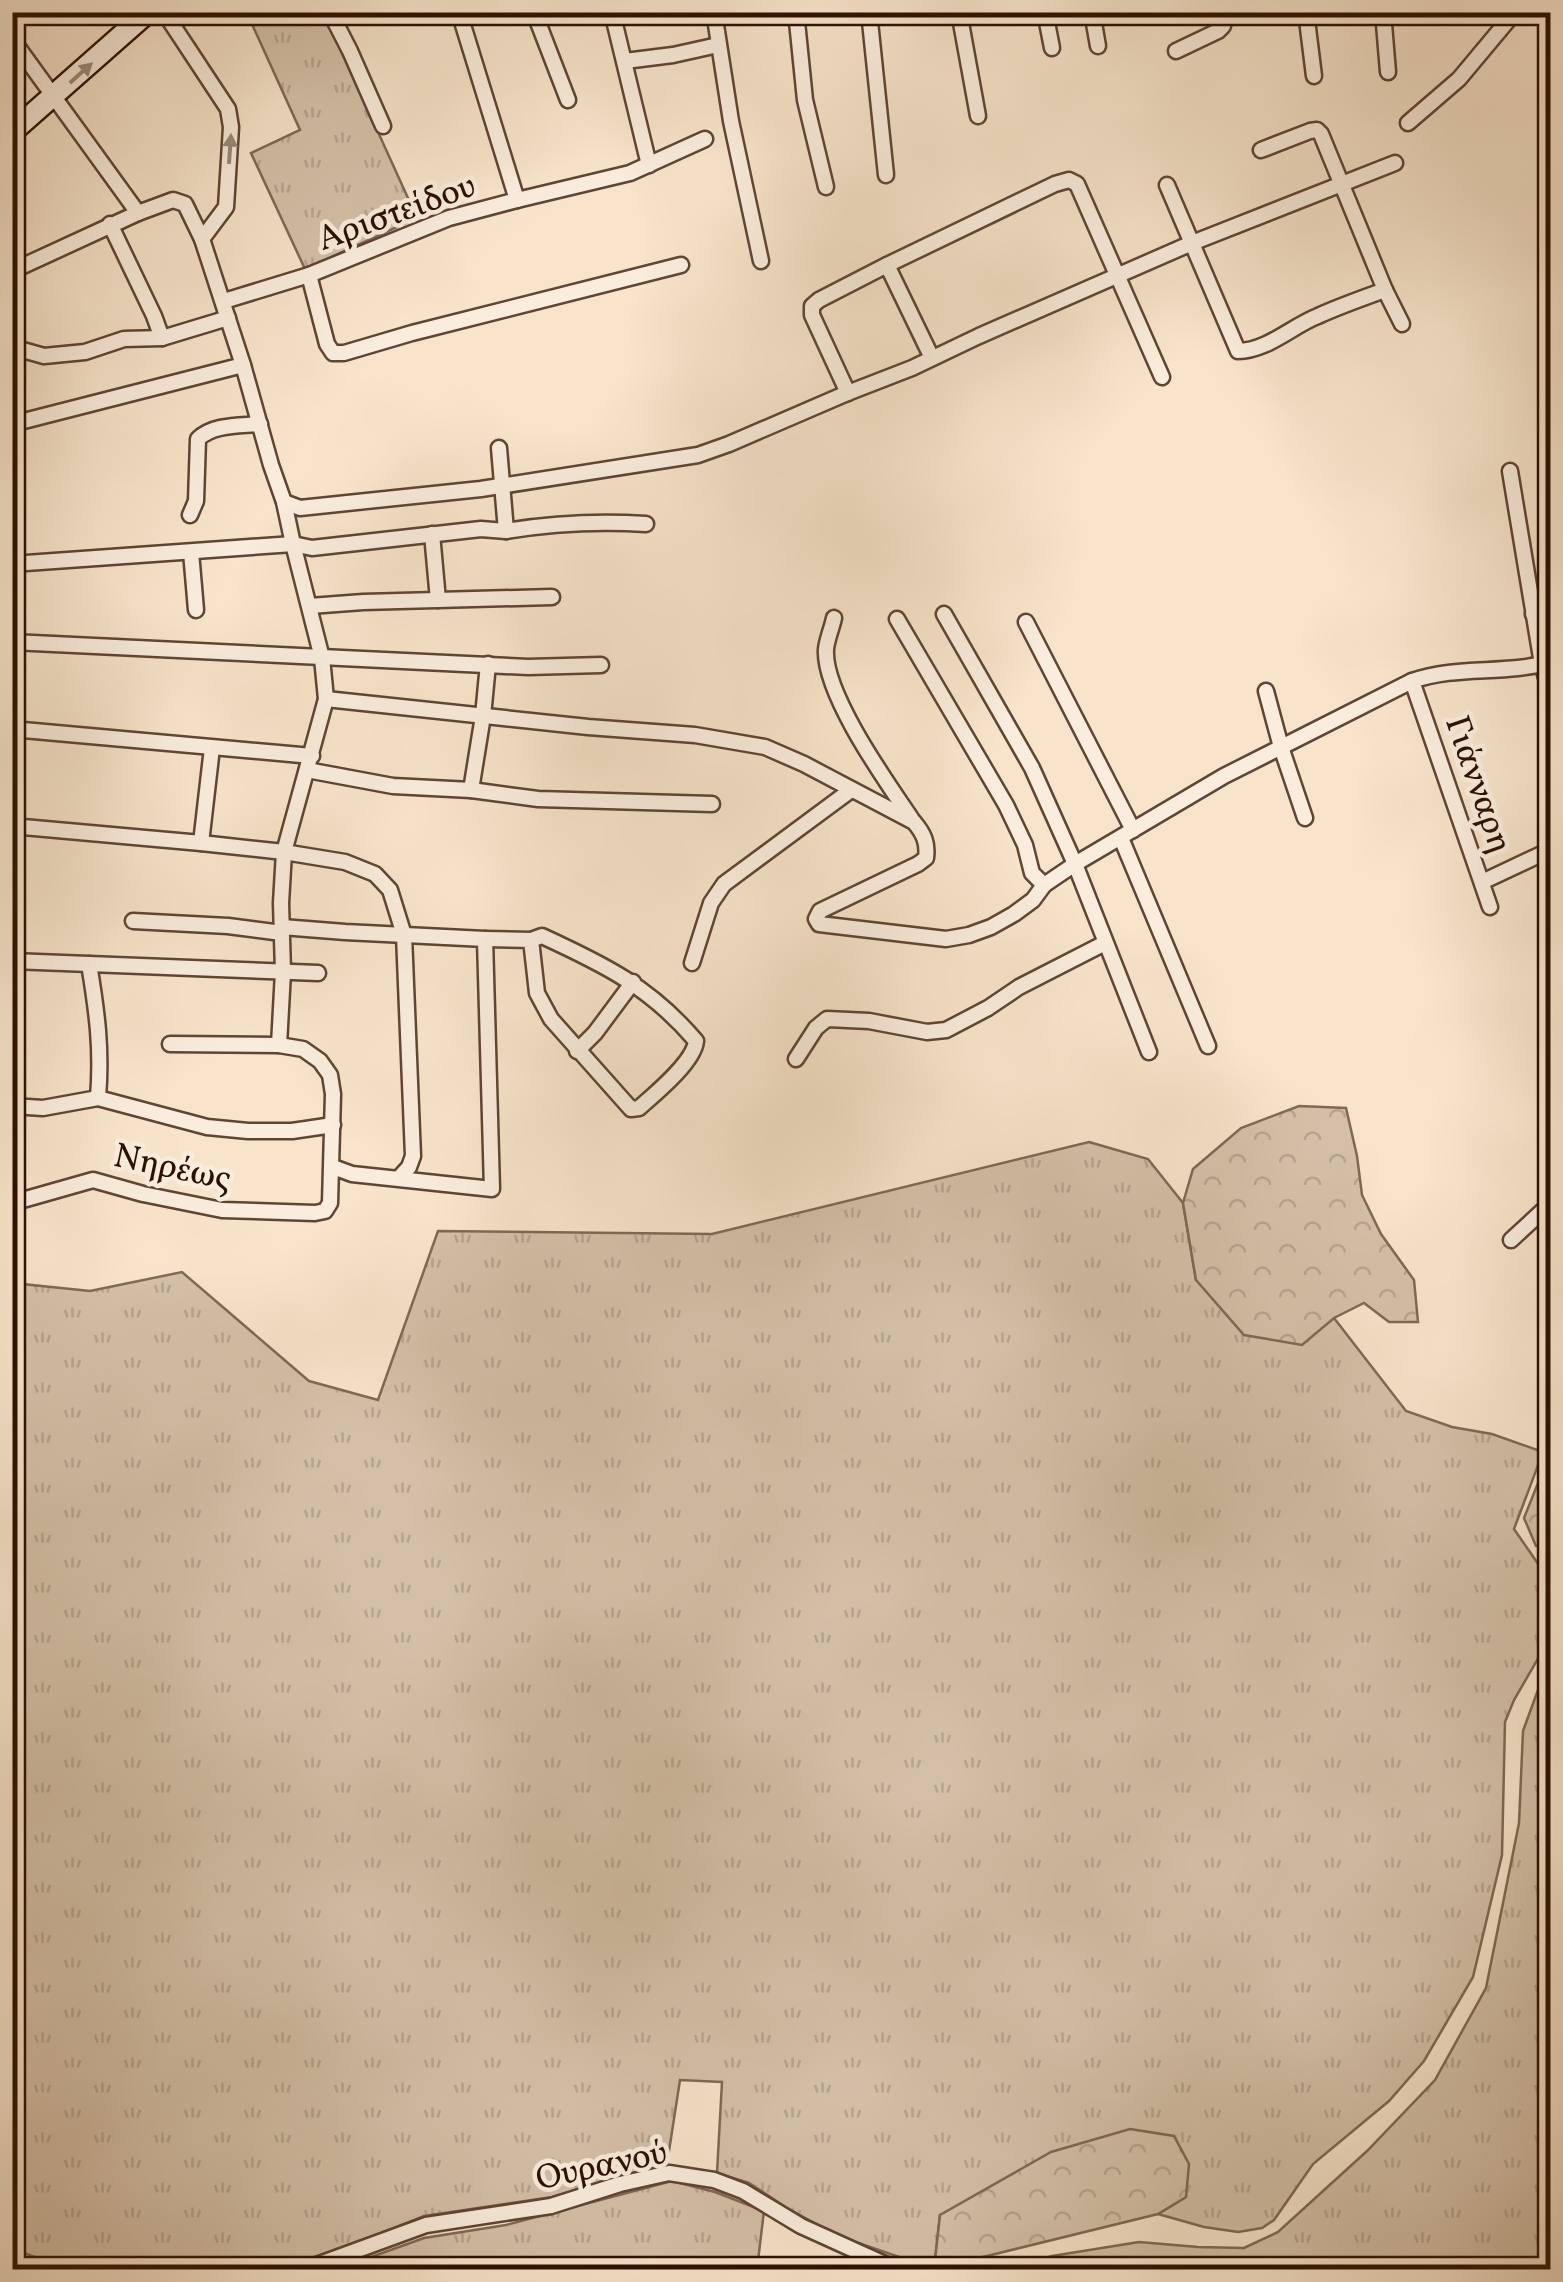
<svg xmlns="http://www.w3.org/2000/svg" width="1563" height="2282" viewBox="0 0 1563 2282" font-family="Vollkorn,serif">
<defs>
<pattern id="grass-tufts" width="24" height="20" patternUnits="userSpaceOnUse" patternTransform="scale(2.5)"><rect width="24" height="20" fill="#d4c0a8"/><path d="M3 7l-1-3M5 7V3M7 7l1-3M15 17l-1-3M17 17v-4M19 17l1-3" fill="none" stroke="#b6a48f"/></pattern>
<pattern id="forest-crowns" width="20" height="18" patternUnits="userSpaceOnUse" patternTransform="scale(2.5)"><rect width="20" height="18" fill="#d4c0a8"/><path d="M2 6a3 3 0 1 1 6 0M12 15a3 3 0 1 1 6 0" fill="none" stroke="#b6a48f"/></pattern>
</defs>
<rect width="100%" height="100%" fill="#f7e4cb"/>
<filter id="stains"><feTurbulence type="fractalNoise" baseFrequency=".002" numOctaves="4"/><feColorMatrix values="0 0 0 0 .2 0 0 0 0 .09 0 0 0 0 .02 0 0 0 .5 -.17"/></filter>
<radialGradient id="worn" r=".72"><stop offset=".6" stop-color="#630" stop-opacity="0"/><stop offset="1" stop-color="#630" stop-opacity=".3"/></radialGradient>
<g fill="url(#grass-tufts)" stroke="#806854" stroke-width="2.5">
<polygon points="249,12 324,13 417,218 305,269 251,153 300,130 247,13"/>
<polygon points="1089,1142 1148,1159 1183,1203 1196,1280 1301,1344 1334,1318 1406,1411 1452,1427 1492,1434 1543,1452 1514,1529 1550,1581 1550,1638 1514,1700 1505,1722 1502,1855 1473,1977 1424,2061 1389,2101 1313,2164 1274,2220 1262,2228 1238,2232 1204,2227 1158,2214 1186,2197 940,2215 934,2269 838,2236 787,2208 749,2183 717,2173 722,2082 680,2080 667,2164 552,2197 424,2216 349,2246 278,2269 67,2269 13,2249 12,1283 90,1291 182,1272 309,1381 378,1400 438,1231 712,1234"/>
<polygon points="1550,1668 1550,2269 1006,2269 1052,2256 1139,2242 1198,2247 1244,2248 1278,2232 1367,2151 1435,2080 1486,1988 1519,1823 1523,1731 1542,1679"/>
<polygon points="672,2181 715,2192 764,2211 757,2269 335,2270 424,2238 506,2225"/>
</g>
<g fill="url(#forest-crowns)" stroke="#806854" stroke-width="2.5">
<polygon points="1299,1106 1346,1108 1357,1156 1362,1195 1381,1234 1414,1280 1418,1322 1389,1322 1364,1303 1334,1318 1302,1345 1244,1335 1196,1280 1183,1203 1193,1169 1241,1128"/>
<polygon points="1550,1453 1550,1547 1536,1546 1524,1518"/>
<polygon points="1130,2129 1174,2136 1189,2164 1186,2197 1158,2214 934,2269 940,2215 1051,2152"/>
</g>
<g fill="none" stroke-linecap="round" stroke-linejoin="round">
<g stroke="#5f4533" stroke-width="19">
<g id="street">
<polyline points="164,12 228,109 231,127 226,207 202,239"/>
<polyline points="330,12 350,51 383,126"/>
<polyline points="534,12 568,100"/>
<polyline points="612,12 649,165"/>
<polyline points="714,12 731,121 761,261"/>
<polyline points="796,12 805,100 826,187"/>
<polyline points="869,12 886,175"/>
<polyline points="959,12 978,116"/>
<polyline points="1045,12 1052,48"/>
<polyline points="1092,12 1098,46"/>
<polyline points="1306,12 1314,76"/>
<polyline points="1383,12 1388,72"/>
<polyline points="12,39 138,213"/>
<polyline points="1176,51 1218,31 1223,26 1225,12"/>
<polyline points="625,61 673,55 718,45"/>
<polyline points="1408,123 1459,79 1515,12"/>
<path d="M1167 185 1238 351C1267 351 1292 326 1318 316 1340 306 1363 298 1385 290L1321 134 1317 130 1310 131 1261 150"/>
<polyline points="517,200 630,173 705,139"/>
<polyline points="110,224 154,316 162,338"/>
<polyline points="887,265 1055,184 1069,180 1077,184 1162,377"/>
<polyline points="12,271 138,213 173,200 185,204 202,239 243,365 271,465 284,502 293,544 322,658 326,699 284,852 281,903 283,972 279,1045"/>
<polyline points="309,275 327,344 333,353 344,353 412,333 681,265"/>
<polyline points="1385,290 1402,324"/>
<polyline points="224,301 309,275 449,218 517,200 459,12"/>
<polyline points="12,347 44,356 85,352 124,339 162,338 228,318"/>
<polyline points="848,393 812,315 812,306 819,300 887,265 932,358"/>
<polyline points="12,424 243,365"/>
<path d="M499 448 506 531C554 523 598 521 646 524"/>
<polyline points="1510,471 1542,664 1550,691"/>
<polyline points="284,502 300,508 481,489 698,455 729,444 845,394 912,368 979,336 1192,243 1395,163"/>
<path d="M190 515 196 501 198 439C213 424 240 426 260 424"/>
<polyline points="432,534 438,600"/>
<polyline points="191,552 196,610"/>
<polyline points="12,564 293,544 312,548 481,529 506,531"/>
<polyline points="310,606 363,602 552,597"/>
<polyline points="944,614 1032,768 1075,864 1149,1052"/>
<polyline points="1533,614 1550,609"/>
<path d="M834 618C832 628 827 639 826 649 823 693 886 781 911 818"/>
<polyline points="897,619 1006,805 1025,845 1032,873 1044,885"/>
<polyline points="1026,622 1133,830"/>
<polyline points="12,642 528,667 601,665"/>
<polyline points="1412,681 1490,907"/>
<polyline points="1266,691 1281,747 1305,818"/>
<path d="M326 699 588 727 695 735 765 747 804 764 914 822C924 834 928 843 926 858L918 864 820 911 816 919 819 924 946 939 969 935 991 927 1014 914 1033 900 1044 885 1075 864 1224 776 1412 681C1457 665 1505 675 1550 662"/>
<polyline points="12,729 312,756"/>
<polyline points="307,770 393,786 471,790 538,799 712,804"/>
<polyline points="471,790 483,716 488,664"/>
<polyline points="12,826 201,843 212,748"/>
<polyline points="1121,838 1208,1046"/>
<polyline points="201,843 284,852 345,862 375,874 390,890 404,935 413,1156 409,1167 399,1178"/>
<polyline points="1482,882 1550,850"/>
<polyline points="133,921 228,926 282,933"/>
<polyline points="282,927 345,932 485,939 492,1189 352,1174 333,1167"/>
<path d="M485 939 531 940 537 993 551 1019 631 1109 639 1108C655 1094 694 1062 696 1041 650 987 605 965 542 936L531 940"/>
<polyline points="12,961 318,973"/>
<polyline points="692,963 711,903 724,884 851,790"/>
<path d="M89 964C97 1012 102 1049 98 1098"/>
<polyline points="577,1051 595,1033 633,982"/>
<polyline points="796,1059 816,1028 827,1019 869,1021 927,1032 946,1030 988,1008 1019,987 1105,943"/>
<polyline points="12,1106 43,1108 98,1098 207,1127 248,1131 292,1131 333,1125"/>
<polyline points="12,1203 93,1180 143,1194 222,1210 315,1213 325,1211 330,1203 333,1094 330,1075 320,1061 303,1049 279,1045 170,1044"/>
<polyline points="1511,1240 1550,1204"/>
<polyline points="303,2270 426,2225 551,2206 620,2184 669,2173 714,2180 743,2191 801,2226 898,2270"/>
</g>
</g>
<g stroke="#2c1000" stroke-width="25">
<polyline id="secondary" points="12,132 148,12"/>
</g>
<use href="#street" stroke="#faeddd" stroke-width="14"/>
<use href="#secondary" stroke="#faeddd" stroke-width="20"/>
</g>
<defs><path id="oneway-solid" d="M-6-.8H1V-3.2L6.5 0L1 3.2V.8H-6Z" transform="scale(2.5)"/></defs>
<g fill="#9d8a7a">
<use href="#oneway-solid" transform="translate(81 73) rotate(-42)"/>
<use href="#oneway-solid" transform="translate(230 149) rotate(-86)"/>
</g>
<g text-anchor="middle" stroke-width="9" stroke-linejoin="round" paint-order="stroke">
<g font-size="35" fill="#2c1000" stroke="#faeddd">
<text transform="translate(396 211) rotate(-20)" y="12">Αριστείδου</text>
<text transform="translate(1480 784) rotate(71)" y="12">Γιάνναρη</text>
<text transform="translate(173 1166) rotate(12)" y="12">Νηρέως</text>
<text transform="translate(601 2164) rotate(-12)" y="12">Ουρανού</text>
</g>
</g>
<rect width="1563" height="2282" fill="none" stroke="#f7e4cb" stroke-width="50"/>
<rect x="15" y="15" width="1533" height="2252" fill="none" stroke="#2c1000" stroke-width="5"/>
<rect x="25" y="25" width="1513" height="2232" fill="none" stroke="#2c1000" stroke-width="2.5"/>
<rect width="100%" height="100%" filter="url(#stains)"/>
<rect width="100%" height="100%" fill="url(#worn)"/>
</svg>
